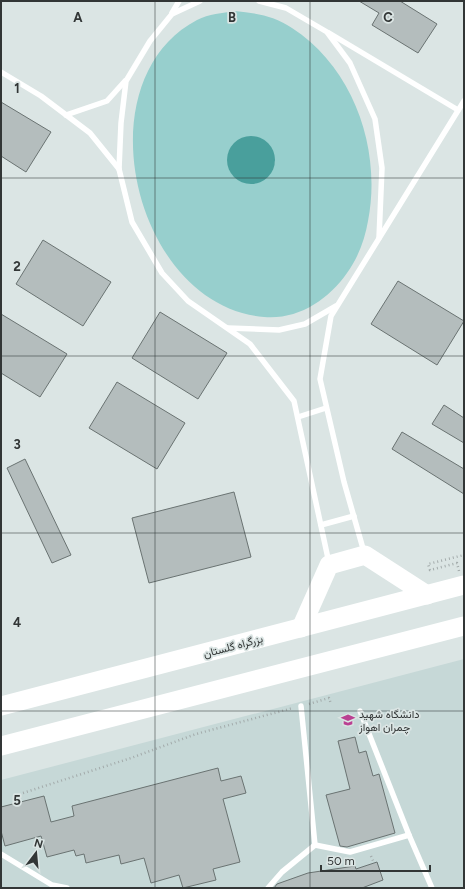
<svg xmlns="http://www.w3.org/2000/svg" width="465" height="889" viewBox="0 0 465 889" font-family="Figtree,Vazirmatn,sans-serif">
<rect width="100%" height="100%" fill="#dbe5e4"/>
<polygon fill="#c6d8d7" points="464,659 464,888 1,888 1,780"/>
<path fill="#97cfcd" fill-rule="evenodd" d="M235 11C255 13 275 16 292 28 354 68 382 150 368 221 365 239 358 258 347 273 328 300 298 320 264 317 134 306 81 81 197 20 209 14 222 13 235 11ZM229 151 275 161C268 196 220 187 229 151Z"/>
<circle fill="#499f9c" cx="251" cy="160" r="24"/>
<g fill="#b4bdbd" stroke="#6a7372">
<polygon points="359,1 400,1 437,24 418,53 372,25 379,13"/>
<polygon points="1,102 51,132 26,172 1,156"/>
<polygon points="43,240 111,282 83,326 16,284"/>
<polygon points="398,281 464,321 437,365 371,324"/>
<polygon points="160,312 227,353 198,399 132,358"/>
<polygon points="1,314 67,354 40,397 1,373"/>
<polygon points="117,382 185,423 157,469 89,428"/>
<polygon points="444,405 464,418 464,443 432,424"/>
<polygon points="402,432 464,469 464,494 392,449"/>
<polygon points="25,459 71,555 52,563 7,468"/>
<polygon points="234,492 251,557 149,583 132,518"/>
<polygon points="355,737 359,753 366,751 373,776 379,774 395,833 347,847 340,846 326,795 350,789 338,741"/>
<polygon points="218,768 221,781 241,776 246,793 223,799 240,862 213,869 216,880 183,888 179,875 151,883 144,858 121,864 119,855 86,863 84,854 76,856 74,850 47,857 41,836 5,846 1,831 1,807 44,796 51,822 74,816 72,806"/>
<polygon points="377,862 383,880 362,888 274,888 277,884 308,873 355,866 356,869"/>
</g>
<g fill="none" stroke-linecap="round" stroke-linejoin="round">
<g stroke="#a3abab" stroke-width="2.5" stroke-dasharray="1 3" stroke-linecap="butt">
<polyline points="459,571 457,563 430,570 428,564 464,555"/>
<polyline points="309,704 329,698 331,704"/>
<polyline points="23,793 131,758 196,734 293,708"/>
<polyline points="371,856 374,863"/>
</g>
<g stroke="#fff" stroke-width="5.5">
<polyline points="259,1 286,8 327,32 350,63 375,119 382,168 379,238"/>
<polyline points="172,13 179,1"/>
<polyline points="329,33 458,110"/>
<polyline points="1,72 41,96 90,133 119,169 132,222 162,273 188,301 250,344 294,401 329,563"/>
<polyline points="66,115 107,101 125,81"/>
<polyline points="119,169 121,123 126,81 150,41 172,14 200,1"/>
<polyline points="228,328 279,330 305,324 336,306"/>
<polyline points="298,417 326,408"/>
<polyline points="321,525 354,516"/>
<polyline points="364,552 344,482 320,379 331,316 464,101"/>
<polyline points="360,711 409,835"/>
<polyline points="315,845 350,852 409,835 432,888"/>
<polyline points="1,854 52,885 67,888"/>
<polyline points="268,888 282,872 315,845 301,706"/>
</g>
<g stroke="#fff" stroke-width="19">
<polyline points="301,628 329,565 365,555 427,595"/>
<polyline points="1,706 464,585"/>
<polyline points="1,746 464,626"/>
</g>
</g>
<path fill="none" stroke="#323636" stroke-width="1" stroke-opacity="0.55" d="M155 1V888M310 1V888M1 178H464M1 356H464M1 533H464M1 711H464"/>
<defs>
<g id="university-bare" transform="scale(1.08)"><path d="M0-5L7-2L0 1L-7-2ZM-4 1L0 2.5L4 1V4Q0 6-4 4Z" fill="#ba4092" stroke="#dbe5e4" stroke-width="2.5" paint-order="stroke"/></g>
</defs>
<g fill-rule="evenodd">
<use href="#university-bare" x="348" y="720"/>
</g>
<g text-anchor="middle" stroke-width="3.5" stroke-linejoin="round" paint-order="stroke">
<g font-size="11" fill="#323636" stroke="#dbe5e4">
<text transform="translate(233 646) rotate(-15)" y="4">بزرگراه گلستان</text>
</g>
<g font-size="11" fill="#323636" stroke="#dbe5e4" text-anchor="start">
<text x="359" y="718">دانشگاه شهید<tspan x="359" dy="13">چمران اهواز</tspan></text>
</g>
</g>
<g font-size="13" text-anchor="middle" font-weight="bold" fill="#323636" stroke="#dbe5e4" stroke-width="3.5" stroke-linejoin="round" paint-order="stroke">
<text x="78" y="22">A</text>
<text x="232" y="22">B</text>
<text x="388" y="22">C</text>
<text x="17" y="93">1</text>
<text x="17" y="271">2</text>
<text x="17" y="449">3</text>
<text x="17" y="627">4</text>
<text x="17" y="805">5</text>
</g>
<rect width="465" height="889" fill="none" stroke="#323636" stroke-width="4"/>
<g transform="translate(36 853) rotate(16)" stroke="#dbe5e4" stroke-width="3" paint-order="stroke">
<path d="M0-3L7 15L0 10L-7 15Z" fill="#323636"/>
<text y="-6" font-size="11" font-weight="bold" text-anchor="middle" fill="#323636">N</text>
</g>
<path d="M321 865v6h109v-6" fill="none" stroke="#323636" stroke-width="2"/>
<text x="327" y="865" font-size="12" fill="#323636" stroke="#dbe5e4" stroke-width="3" paint-order="stroke">50 m</text>
</svg>
